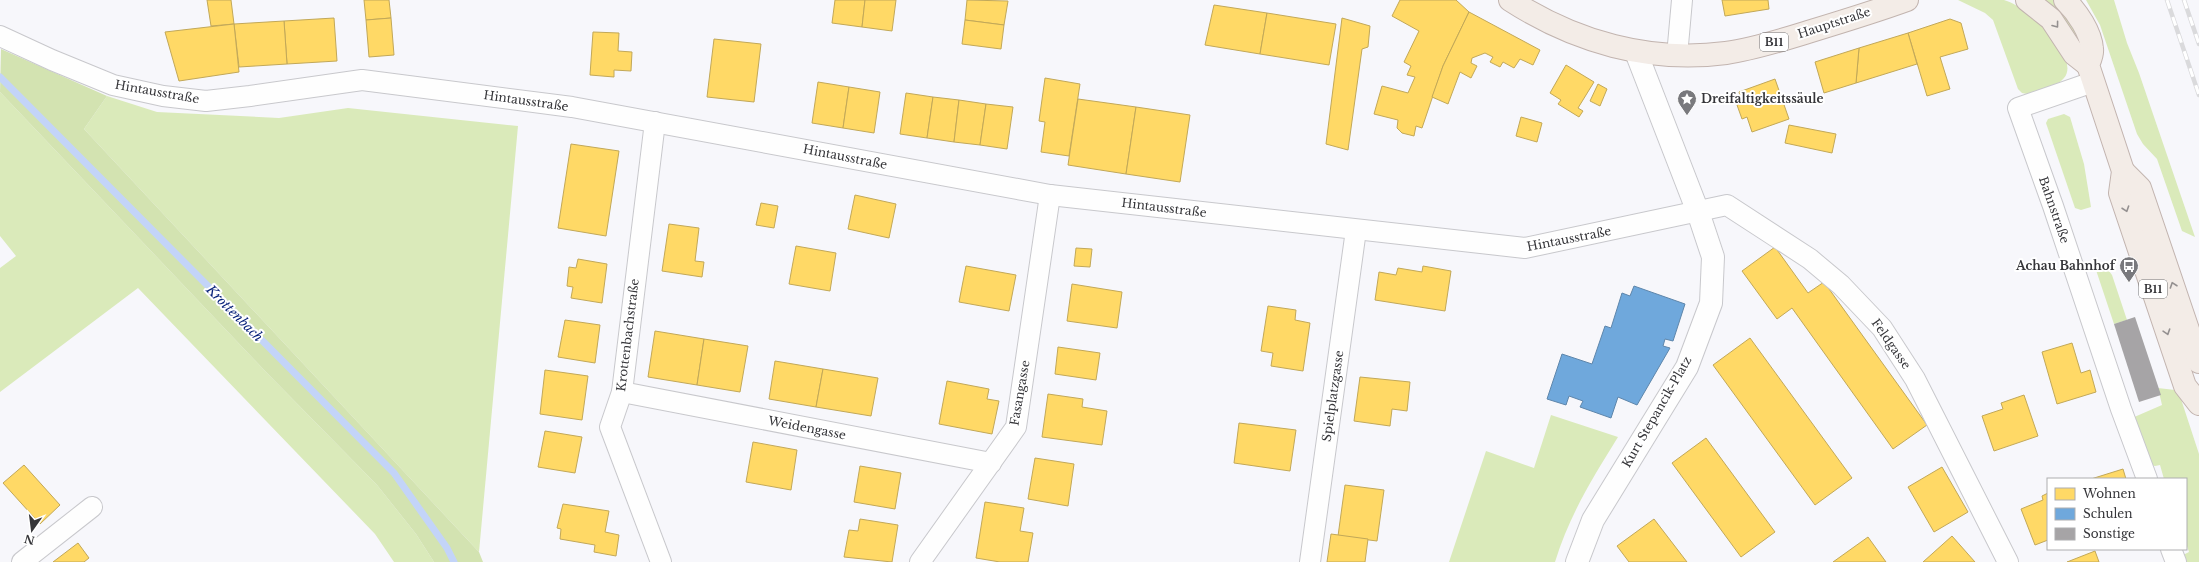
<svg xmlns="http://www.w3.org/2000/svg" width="2199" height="562" viewBox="0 0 2199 562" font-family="'Libre Baskerville',serif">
<rect width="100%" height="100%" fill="#f7f7fb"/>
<g fill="#daeaba">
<path d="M1958 0C1972 0 1990 0 2004 0 2025 5 2082 57 2064 78 2056 88 2038 90 2027 94L2022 93 2018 89 1993 20 1985 13Z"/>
<polygon points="2043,0 2053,0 2069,16 2085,51"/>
<polygon points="2086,0 2114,0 2127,43 2139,73 2195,237 2182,231 2157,159 2143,144 2137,134 2100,25"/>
<polygon points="0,92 266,372 377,485 416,534 434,562 394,562 375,534 138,288 0,392 0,268 16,256 0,236"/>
<polygon points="107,96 157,112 279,118 348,108 518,126 479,552 84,129"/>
<polygon points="2064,114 2070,117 2084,164 2091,207 2081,210 2075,208 2046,123 2048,119"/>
<polygon points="2099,267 2109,271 2112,275 2127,320 2114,324 2096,270"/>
<polygon points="2158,388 2175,390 2180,396 2199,454 2199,562 2184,562 2183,555 2189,552 2186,543 2186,479 2164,479 2160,465 2155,466 2151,465 2132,418 2162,405"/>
<path d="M1551 415 1618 437C1592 479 1570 514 1555 562H1449L1486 451 1534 468Z"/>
</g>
<polygon fill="#d3e3b1" points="1,49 107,96 84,129 479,552 483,562 434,562 416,534 377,485 266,372 0,92"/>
<g fill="#ffd966" stroke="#c2a858">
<polygon points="207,0 231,0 234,24 211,26"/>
<polygon points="364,0 389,0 391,18 366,20"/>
<polygon points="835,0 865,0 862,27 832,23"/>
<polygon points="865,0 896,0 892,31 862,27"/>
<polygon points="967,0 1008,1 1004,25 965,20"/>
<polygon points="1400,0 1456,0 1469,12 1443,66 1422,128 1416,126 1414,136 1402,133 1397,128 1398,120 1374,114 1382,86 1408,93 1415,77 1407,75 1411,66 1404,62 1419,31 1392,16"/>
<polygon points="1722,0 1768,0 1769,9 1725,16"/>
<polygon points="1214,5 1267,13 1260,54 1205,45"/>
<polygon points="1469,12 1540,50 1533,65 1520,59 1514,68 1503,62 1500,67 1490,62 1493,57 1485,53 1472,58 1471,63 1477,66 1471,78 1460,72 1448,104 1432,97 1443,66"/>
<polygon points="1267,13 1336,24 1329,65 1260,54"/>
<polygon points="334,18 337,61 287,64 284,21"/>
<polygon points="391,18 394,55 369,57 366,20"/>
<polygon points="1342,18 1370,26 1368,47 1362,49 1348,150 1326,144"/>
<polygon points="1950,19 1961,23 1968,49 1940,57 1950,89 1927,96 1908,33"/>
<polygon points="965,20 1004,25 1001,49 962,44"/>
<polygon points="284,21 287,64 239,67 234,24"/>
<polygon points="234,24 239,72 179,81 165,32"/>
<polygon points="593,32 619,33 618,51 632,52 631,71 614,70 614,77 590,75"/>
<polygon points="1908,33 1917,64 1856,83 1859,48"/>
<polygon points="714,39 761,44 754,102 707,97"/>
<polygon points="1859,48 1856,83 1824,93 1815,62"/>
<polygon points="1566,65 1594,82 1578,108 1583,111 1579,117 1558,104 1561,100 1550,93"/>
<polygon points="1045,78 1080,84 1069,156 1041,152 1045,122 1039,121"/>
<polygon points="1775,79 1789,119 1752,132 1747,117 1742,119 1737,105 1742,103 1739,92"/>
<polygon points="818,82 849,87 843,128 812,123"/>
<polygon points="1598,84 1607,89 1600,106 1590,101"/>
<polygon points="849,87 880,92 874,133 843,128"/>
<polygon points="906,93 933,97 927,138 900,134"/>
<polygon points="933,97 959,100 954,142 927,138"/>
<polygon points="1078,99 1136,107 1126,174 1068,165"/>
<polygon points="959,100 986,104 980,145 954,142"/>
<polygon points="986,104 1013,107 1007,149 980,145"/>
<polygon points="1136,107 1190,115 1180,182 1126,174"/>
<polygon points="1521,117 1542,123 1537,142 1516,136"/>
<polygon points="1789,125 1836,134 1832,153 1785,143"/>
<polygon points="571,144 619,151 606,236 558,228"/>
<polygon points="855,195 896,204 889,238 848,229"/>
<polygon points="761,203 778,206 774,228 756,225"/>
<polygon points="669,224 699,228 695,261 704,262 702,277 662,271"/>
<polygon points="796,246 836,253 830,291 789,284"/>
<polygon points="1775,247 1808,293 1824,282 1927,425 1893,449 1792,308 1777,319 1742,271"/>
<polygon points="1076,248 1092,249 1090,267 1074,266"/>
<polygon points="578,259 607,264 602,303 571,298 573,287 567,286 569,267 576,268"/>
<polygon points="966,266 1016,275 1009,311 959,302"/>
<polygon points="1423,266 1451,271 1445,311 1375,300 1379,272 1396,275 1398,268 1422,272"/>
<polygon points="1072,284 1122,292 1117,328 1067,321"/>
<polygon points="1268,306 1296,310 1295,320 1310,323 1303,371 1271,366 1273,353 1261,351"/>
<polygon points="565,320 600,325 595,363 558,357"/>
<polygon points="655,331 704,339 697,385 648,377"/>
<polygon points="1750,338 1852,478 1815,505 1713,365"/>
<polygon points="704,339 748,346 740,392 697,385"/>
<polygon points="2072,343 2081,373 2090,370 2096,392 2057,404 2042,352"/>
<polygon points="1058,347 1100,353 1096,380 1055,374"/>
<polygon points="775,361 823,369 816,407 769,399"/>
<polygon points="823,369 878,378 871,416 816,407"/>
<polygon points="545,370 588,376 582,420 540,414"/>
<polygon points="1360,377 1410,382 1407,411 1392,409 1390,426 1354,421"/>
<polygon points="947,381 989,389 987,399 999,401 992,434 939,424"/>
<polygon points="1048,394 1083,399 1082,407 1107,411 1102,445 1042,437"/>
<polygon points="2024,395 2038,436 1994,451 1982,416 2003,409 2001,403"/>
<polygon points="1239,423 1296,430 1290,471 1234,463"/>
<polygon points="545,431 582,437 575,473 538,467"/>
<polygon points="1706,438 1775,532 1741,557 1672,463"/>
<polygon points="753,442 797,450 791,490 746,482"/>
<polygon points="1035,458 1074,464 1068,506 1028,499"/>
<polygon points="24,465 60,505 40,524 3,483"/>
<polygon points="860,466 901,473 895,509 854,502"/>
<polygon points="1942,467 1968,512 1934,532 1908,487"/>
<polygon points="2123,469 2126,479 2091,479"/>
<polygon points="1345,485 1384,490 1377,541 1338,536"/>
<polygon points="2048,493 2048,540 2035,545 2021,509 2043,500 2042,496"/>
<polygon points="985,502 1024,508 1020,531 1033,533 1028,562 1000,562 976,558"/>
<polygon points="563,504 609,511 605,532 619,535 616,556 594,552 595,545 560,539 561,529 557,528"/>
<polygon points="860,519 898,525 892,562 844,557 849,530 858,531"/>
<polygon points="1654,519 1687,562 1629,562 1617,546"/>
<polygon points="1331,534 1368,539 1365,562 1327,562"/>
<polygon points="1952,536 1975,562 1923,562"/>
<polygon points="1868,537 1886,562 1833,562"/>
<polygon points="78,543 89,558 84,562 53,562"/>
<polygon points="2095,551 2099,562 2067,562"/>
</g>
<polygon fill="#6fa8dc" stroke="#5e86ab" points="1634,286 1685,304 1673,341 1665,339 1663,346 1670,348 1637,405 1618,397 1611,418 1580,407 1583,401 1569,396 1566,405 1547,399 1562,354 1592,364 1605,326 1611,328 1622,293 1630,296"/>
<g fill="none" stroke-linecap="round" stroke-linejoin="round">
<polyline stroke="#c3d4f8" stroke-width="7" points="0,77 394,473 447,548 454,562"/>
</g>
<polygon fill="#a6a4a6" points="2135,317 2161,395 2139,402 2114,324"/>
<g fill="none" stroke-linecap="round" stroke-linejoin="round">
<g stroke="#c8c8cc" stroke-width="22">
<g id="minor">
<polyline points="0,36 52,60 113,85 163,96 206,101 250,96 362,80 572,107 1050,195 1525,248 1727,205 1810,259 1841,285 1882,328 1915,379 2008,562"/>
<polyline points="1677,56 1682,0"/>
<polyline points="2093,82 2018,108 2053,206 2121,409 2147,479"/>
<polyline points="655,122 622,392 610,427 661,562"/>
<polyline points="622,392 991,463"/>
<polyline points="2171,549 2176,562"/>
<polyline points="22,562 92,507"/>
<polyline points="920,562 1016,427 1050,195"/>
<polyline points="1310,562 1356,230"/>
</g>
</g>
<g stroke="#c8c8cc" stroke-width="24">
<polyline id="tertiary" points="1577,562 1593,520 1687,367 1711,303 1713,257 1698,212 1636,52"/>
</g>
<g stroke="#c2b4af" stroke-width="24">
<g id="primary">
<path d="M1510 0C1575 42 1649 63 1726 53 1754 49 1782 40 1808 32 1841 22 1874 12 1907 0"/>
<polyline points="2027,0 2051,19 2074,54 2088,65"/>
<path d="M2065 0C2077 12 2091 32 2092 49 2093 54 2090 60 2088 65L2123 171 2120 193 2185 386 2199 404"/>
<polyline points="2123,171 2140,188 2199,362"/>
</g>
</g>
<use href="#minor" stroke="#fefefe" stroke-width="20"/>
<use href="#tertiary" stroke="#fefefe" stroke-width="22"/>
<use href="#primary" stroke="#f3ece7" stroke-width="22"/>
<g stroke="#dadadc" stroke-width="4.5">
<g id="rail">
<polyline points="2167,0 2199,95"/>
<polyline points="2184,0 2199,44"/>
</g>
</g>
<use href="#rail" stroke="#fff" stroke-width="3" stroke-dasharray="9" stroke-linecap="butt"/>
</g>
<defs><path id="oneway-chevron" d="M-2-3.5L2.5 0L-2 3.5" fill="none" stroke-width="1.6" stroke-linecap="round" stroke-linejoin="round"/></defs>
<g stroke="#949090">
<use href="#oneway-chevron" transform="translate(2056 25) rotate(53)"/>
<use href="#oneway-chevron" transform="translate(2126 209) rotate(71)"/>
<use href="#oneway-chevron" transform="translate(2173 285) rotate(-109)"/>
<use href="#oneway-chevron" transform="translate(2167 332) rotate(72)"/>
</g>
<defs>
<g id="sight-pin" transform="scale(1)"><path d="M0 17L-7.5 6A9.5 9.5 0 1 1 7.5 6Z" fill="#79797d" stroke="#fff"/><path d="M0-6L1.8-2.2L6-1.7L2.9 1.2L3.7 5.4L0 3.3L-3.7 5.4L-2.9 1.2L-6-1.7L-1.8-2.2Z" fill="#fff"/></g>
<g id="bus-pin" transform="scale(1)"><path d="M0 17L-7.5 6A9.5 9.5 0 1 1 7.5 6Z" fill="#79797d" stroke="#fff"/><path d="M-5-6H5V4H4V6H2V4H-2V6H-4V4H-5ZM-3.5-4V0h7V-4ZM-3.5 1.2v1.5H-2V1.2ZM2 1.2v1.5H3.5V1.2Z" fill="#fff"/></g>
</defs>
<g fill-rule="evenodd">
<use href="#sight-pin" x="1687" y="99"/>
<use href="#bus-pin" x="2129" y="266"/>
</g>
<g text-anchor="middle" stroke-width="4" stroke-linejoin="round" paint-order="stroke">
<g fill="#fff" stroke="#727274" stroke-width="1">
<rect x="1760" y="33" width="28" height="18" rx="3"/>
<rect x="2139" y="280" width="28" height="18" rx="3"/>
</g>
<g font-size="11" font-weight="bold" fill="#353539">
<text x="1774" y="46">B11</text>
<text x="2153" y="293">B11</text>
</g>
<g font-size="12" fill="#353539" stroke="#fff">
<text transform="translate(1834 23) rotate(-18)" y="4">Hauptstraße</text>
<text transform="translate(157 92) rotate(10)" y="4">Hintausstraße</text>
<text transform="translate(526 101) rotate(8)" y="4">Hintausstraße</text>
<text transform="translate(845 157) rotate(11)" y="4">Hintausstraße</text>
<text transform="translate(1164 208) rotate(7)" y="4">Hintausstraße</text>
<text transform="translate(2054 210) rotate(71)" y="4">Bahnstraße</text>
<text transform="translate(1569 239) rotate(-11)" y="4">Hintausstraße</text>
<text transform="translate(628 335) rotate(-83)" y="4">Krottenbachstraße</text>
<text transform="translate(1891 344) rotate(55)" y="4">Feldgasse</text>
<text transform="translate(1020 393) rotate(-80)" y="4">Fasangasse</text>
<text transform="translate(1333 396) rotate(-82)" y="4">Spielplatzgasse</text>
<text transform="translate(1657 412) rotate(-60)" y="4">Kurt Stepancik-Platz</text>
<text transform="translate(807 428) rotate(11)" y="4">Weidengasse</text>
</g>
<g font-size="12" font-weight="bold" fill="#353539" stroke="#fff" text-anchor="start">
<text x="1701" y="103">Dreifaltigkeitssäule</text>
<text x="2115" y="270" text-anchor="end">Achau Bahnhof</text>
</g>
<g font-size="13" font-style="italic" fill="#041e78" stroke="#fff">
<text transform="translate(235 313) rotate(45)" y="5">Krottenbach</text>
</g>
</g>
<rect x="2047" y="478" width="140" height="72" fill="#ffffff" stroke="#aeaeb0"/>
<rect x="2055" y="488" width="20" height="12" fill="#ffd966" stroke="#aeaeb0"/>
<text x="2083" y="498" font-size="12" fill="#353539">Wohnen</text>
<rect x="2055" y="508" width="20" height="12" fill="#6fa8dc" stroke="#aeaeb0"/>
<text x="2083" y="518" font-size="12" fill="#353539">Schulen</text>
<rect x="2055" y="528" width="20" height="12" fill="#a6a4a6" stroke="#aeaeb0"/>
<text x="2083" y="538" font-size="12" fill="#353539">Sonstige</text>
<g transform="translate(32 530) rotate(194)" stroke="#ffffff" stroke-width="3" paint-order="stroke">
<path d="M0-3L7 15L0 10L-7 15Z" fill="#353539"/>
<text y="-6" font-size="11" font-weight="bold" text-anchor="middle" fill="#353539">N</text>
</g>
</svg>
